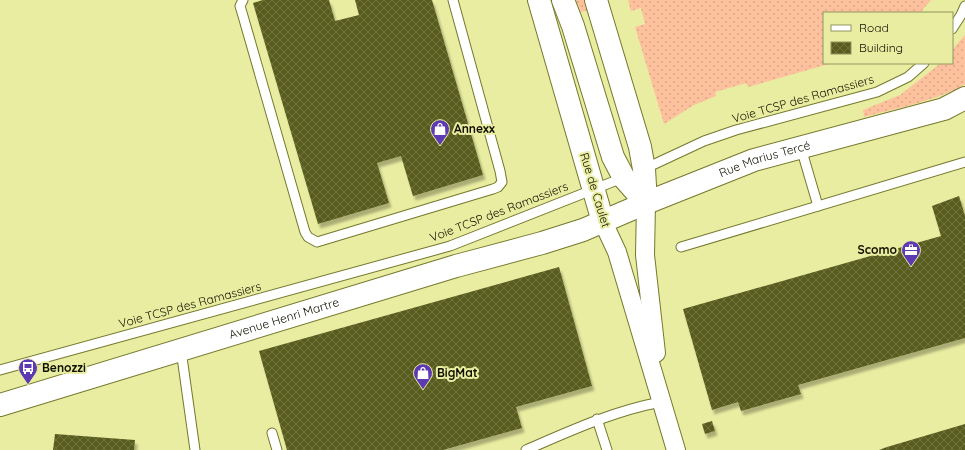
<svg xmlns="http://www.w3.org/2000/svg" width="965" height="450" viewBox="0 0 965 450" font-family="Quicksand,sans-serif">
<defs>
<pattern id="grass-dots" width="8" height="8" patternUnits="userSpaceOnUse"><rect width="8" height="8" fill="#fec19e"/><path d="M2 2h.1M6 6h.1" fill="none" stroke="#d9a586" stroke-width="1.8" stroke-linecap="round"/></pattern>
<pattern id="building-cross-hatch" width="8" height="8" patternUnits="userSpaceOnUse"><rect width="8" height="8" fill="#595c1c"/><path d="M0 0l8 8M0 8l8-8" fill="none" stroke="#707342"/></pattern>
<filter id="shadow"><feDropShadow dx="2.5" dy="4.5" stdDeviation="1" flood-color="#0004"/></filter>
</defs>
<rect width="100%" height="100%" fill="#e8eda1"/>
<g fill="url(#grass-dots)">
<polygon points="576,0 586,0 589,10 581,12"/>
<polygon points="628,0 931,0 920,13 824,13 824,63 832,63 748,87 746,83 715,92 716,96 694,105 664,124 635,27 645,24 641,8 631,11"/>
<path d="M965 35V84C940 100 893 109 864 117L863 110 900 95 941 63H952V50Z"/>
</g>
<g fill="url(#building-cross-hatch)" filter="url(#shadow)">
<polygon points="263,0 329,0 335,21 359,15 355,0 432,0 483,175 413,196 401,156 377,163 389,203 318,224 253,3"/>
<polygon points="959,196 965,216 965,338 798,385 801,394 741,411 738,402 712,410 683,309 941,236 932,206"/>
<polygon points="559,267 592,386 516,407 522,428 443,450 287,450 259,351"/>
<polygon points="712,421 715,431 705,434 702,424"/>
<polygon points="965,424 965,450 879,450 887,447"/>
<polygon points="55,434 135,440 134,450 53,450"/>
</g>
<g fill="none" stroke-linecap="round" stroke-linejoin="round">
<g stroke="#75782d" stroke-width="11">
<g id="service">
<polyline points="243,0 240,6 243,16 305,232 308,237 317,242 493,189 498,187 502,182 500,171 453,0"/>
<polyline points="952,29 961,15 965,6"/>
<polyline points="801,148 818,206"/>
<polyline points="644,169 704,141 736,130 877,92 908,77 924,63"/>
<polyline points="681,247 965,162"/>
<polyline points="181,350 195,450"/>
<polyline points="0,370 450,246 625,177"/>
<polyline points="597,419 607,450"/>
<polyline points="272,433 277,450"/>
<path d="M526 450C570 431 613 411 661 402"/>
</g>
</g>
<g stroke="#75782d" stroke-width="20">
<g id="minor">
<polyline points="646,203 645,255 656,353"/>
<polyline points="603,222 617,252 676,450"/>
</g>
</g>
<g stroke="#75782d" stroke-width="24">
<g id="secondary">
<polyline points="539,0 603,222"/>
<polyline points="563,0 573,26 613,157 624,178 646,203"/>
<polyline points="596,0 640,147 644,169 646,203"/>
<path id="s1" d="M0 405 456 266 542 243 583 230 646 203 754 160 944 109 965 98"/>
</g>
</g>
<use href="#service" stroke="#fff" stroke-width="9"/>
<use href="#minor" stroke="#fff" stroke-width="18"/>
<use href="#secondary" stroke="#fff" stroke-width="22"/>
</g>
<defs>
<g id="shop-pin" transform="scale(1)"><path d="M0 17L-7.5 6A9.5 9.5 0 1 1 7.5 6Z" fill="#5e3ab2" stroke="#e8eda1"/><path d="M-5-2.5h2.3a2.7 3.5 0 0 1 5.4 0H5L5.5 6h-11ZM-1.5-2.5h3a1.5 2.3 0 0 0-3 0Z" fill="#fff"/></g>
<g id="office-pin" transform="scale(1)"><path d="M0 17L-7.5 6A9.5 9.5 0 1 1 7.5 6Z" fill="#5e3ab2" stroke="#e8eda1"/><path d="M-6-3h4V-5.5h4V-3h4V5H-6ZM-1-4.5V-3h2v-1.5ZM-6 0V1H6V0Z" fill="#fff"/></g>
<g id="bus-pin" transform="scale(1)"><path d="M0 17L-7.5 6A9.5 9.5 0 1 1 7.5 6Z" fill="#5e3ab2" stroke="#e8eda1"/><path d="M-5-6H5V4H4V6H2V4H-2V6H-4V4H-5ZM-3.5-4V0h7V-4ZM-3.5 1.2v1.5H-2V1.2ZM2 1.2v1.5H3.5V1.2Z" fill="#fff"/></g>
</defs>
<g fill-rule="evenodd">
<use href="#shop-pin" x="440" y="129"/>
<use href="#office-pin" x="911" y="250"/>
<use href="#bus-pin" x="28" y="368"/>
<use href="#shop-pin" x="423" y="373"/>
</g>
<g text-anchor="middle" stroke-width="4" stroke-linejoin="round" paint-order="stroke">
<g font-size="12" fill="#101000" stroke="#e8eda1">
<text transform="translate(803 99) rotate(-16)" y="4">Voie TCSP des Ramassiers</text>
<text dy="4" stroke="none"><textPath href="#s1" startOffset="804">Rue Marius Tercé</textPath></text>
<text transform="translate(595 190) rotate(73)" y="4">Rue de Caulet</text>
<text transform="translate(499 212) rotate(-21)" y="4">Voie TCSP des Ramassiers</text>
<text transform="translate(190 305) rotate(-15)" y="4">Voie TCSP des Ramassiers</text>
<text dy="4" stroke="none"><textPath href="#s1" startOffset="297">Avenue Henri Martre</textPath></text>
</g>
<g font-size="12" font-weight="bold" fill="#101000" stroke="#e8eda1" text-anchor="start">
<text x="454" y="133">Annexx</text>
<text x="897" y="254" text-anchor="end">Scomo</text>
<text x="42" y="372">Benozzi</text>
<text x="437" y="377">BigMat</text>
</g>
</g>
<rect x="823" y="12" width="130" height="52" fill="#e8eda1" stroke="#929561"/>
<rect x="831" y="25" width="20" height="6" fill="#ffffff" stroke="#929561"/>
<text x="859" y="32" font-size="12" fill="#101000">Road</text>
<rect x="831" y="42" width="20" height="12" fill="url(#building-cross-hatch)" stroke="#929561"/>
<text x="859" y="52" font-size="12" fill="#101000">Building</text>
</svg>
